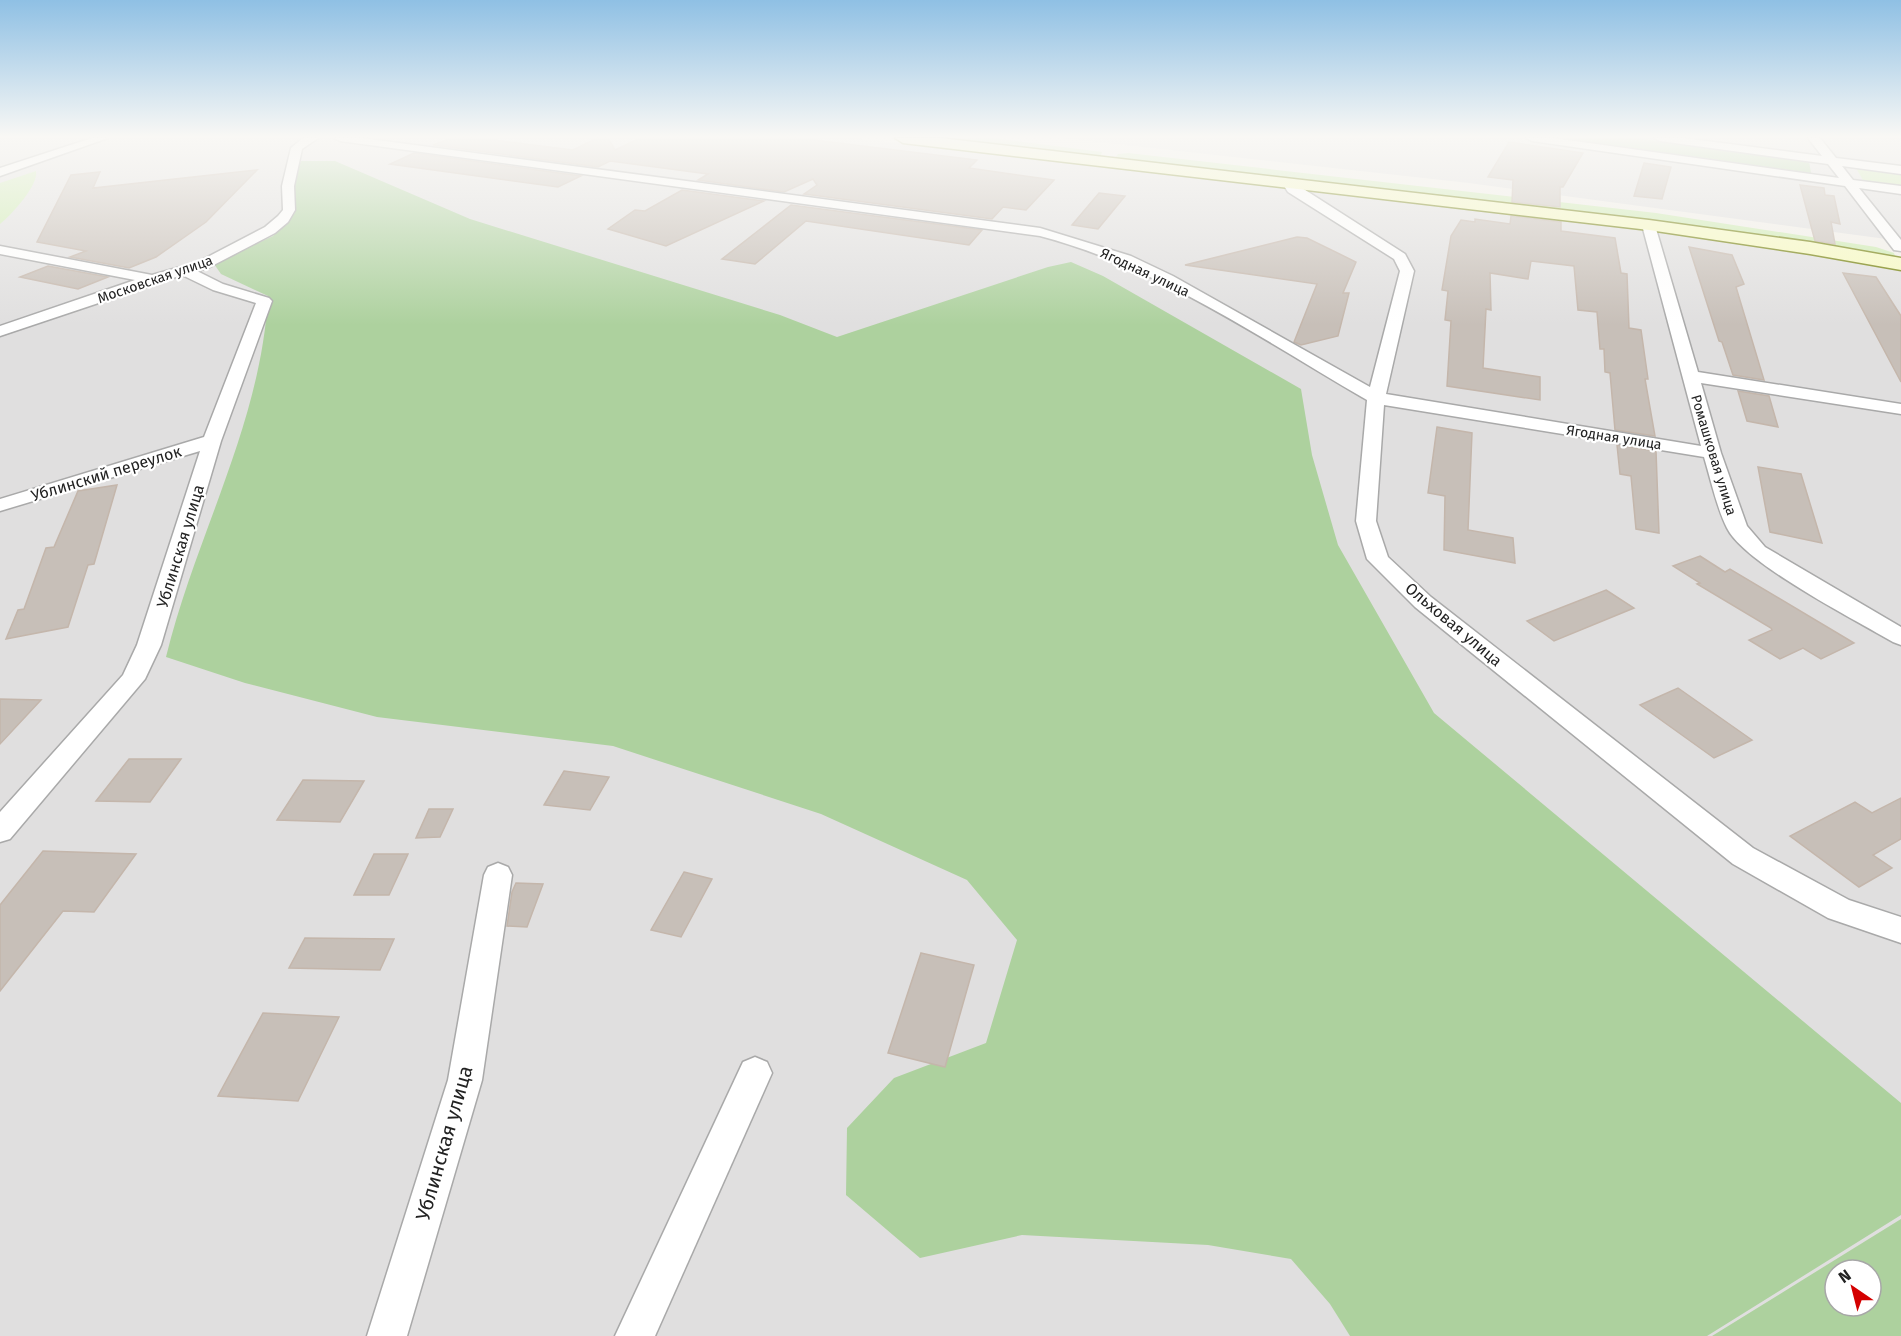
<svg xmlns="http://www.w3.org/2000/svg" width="1901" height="1336" viewBox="0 0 1901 1336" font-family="'Fira Sans',sans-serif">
<rect width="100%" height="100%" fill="#f2efe9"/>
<g fill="#e0dfdf">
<polygon points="0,138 852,138 1619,226 1803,253 1901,270 1901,1226 1727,1336 0,1336"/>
<polygon points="1062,138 1901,138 1901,241 1469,183"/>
</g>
<g fill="#cdebb0">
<polygon points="920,138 993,138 1102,152 1101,155 1089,157"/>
<polygon points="1128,153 1656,213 1876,247 1894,253 1895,256 1889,257 1115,158 1118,154"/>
<polygon points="1855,166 1901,172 1901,187 1864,182"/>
<path d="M36 171C39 185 11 215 0 224V183Z"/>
</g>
<g fill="#add19e" fill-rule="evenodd">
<polygon points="1560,138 1635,138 1809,161 1811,173"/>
<path d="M301 161H335L470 219 780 315 837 337 1048 267 1071 262 1103 276 1301 389 1312 455 1338 545 1434 713 1901 1103V1215L1707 1336H1350L1330 1304 1291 1259 1208 1245 1022 1235 920 1258 846 1195 847 1128 894 1078 986 1043 1017 940 967 880 821 814 613 746 377 717 245 683 166 657C196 534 261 425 268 296L221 274 214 264 273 236 295 213 292 182Z"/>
<path d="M1901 1219V1336H1712ZM1835 1270H1871V1306H1835Z"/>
</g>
<g fill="#c7bfb8" stroke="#c4b6ab" stroke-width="1.5">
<polygon points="451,138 477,138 573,150 597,138 608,138 615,150 640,138 798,138 977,160 969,168 1054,180 1026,210 1003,207 992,219 804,194 817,185 813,179 784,192 698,180 708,174 610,161 598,167 433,145"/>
<polygon points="1509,142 1583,153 1563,187 1560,187 1560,207 1512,202 1513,180 1488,177"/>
<polygon points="414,153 581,176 558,187 390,164"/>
<polygon points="1644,163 1671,167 1662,199 1634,196"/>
<polygon points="257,170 206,222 156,257 129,268 70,257 86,251 37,242 71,175 100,172 93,188"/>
<polygon points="1800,185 1824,188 1825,195 1834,196 1840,224 1831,222 1835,244 1815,241"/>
<polygon points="682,190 764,201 666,246 608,229 635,210 645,211"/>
<polygon points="1099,193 1125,196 1098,229 1072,225"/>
<polygon points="791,205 982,230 969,245 806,221 755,264 722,259"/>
<polygon points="1511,216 1561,222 1561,231 1615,238 1621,273 1627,274 1629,328 1641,330 1648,379 1645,379 1655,436 1615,430 1610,373 1605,372 1604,349 1600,349 1597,312 1578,310 1574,266 1531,261 1528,279 1490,273 1491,310 1486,309 1483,368 1540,377 1540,400 1447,386 1451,321 1445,320 1448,291 1442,290 1451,236 1461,220 1475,222 1475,219 1510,224"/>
<polygon points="1297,237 1307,238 1356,262 1343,293 1349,293 1338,336 1301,345 1294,342 1317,284 1185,265"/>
<polygon points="1689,247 1732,255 1744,284 1736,287 1764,380 1733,375 1722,342 1719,341"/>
<polygon points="48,266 108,277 78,289 20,277"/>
<polygon points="1843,273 1876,277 1901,316 1901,382"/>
<polygon points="1738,391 1769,396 1778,427 1747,421"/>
<polygon points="1437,427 1472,433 1468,530 1513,538 1515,563 1444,550 1445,496 1428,493"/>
<polygon points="1617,445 1656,451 1659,533 1636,529 1631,476 1620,474"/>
<polygon points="1758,467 1801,474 1822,543 1770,532"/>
<polygon points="117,485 94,564 88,565 68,627 6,639 18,610 24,609 46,548 54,547 78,491"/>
<polygon points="1700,556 1725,572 1730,569 1854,643 1821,659 1803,648 1780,659 1749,640 1772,630 1771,628 1697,584 1700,583 1673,566"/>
<polygon points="1606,590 1634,608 1554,641 1527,621"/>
<polygon points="1678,688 1752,740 1714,758 1640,705"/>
<polygon points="0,699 41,700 0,744"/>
<polygon points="129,759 181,759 150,802 96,801"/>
<polygon points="564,771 609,777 590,810 544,805"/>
<polygon points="303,780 364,781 340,822 277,820"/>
<polygon points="1901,798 1901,839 1873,855 1892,868 1859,887 1790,836 1855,802 1872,813"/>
<polygon points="429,809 453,809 440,837 416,838"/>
<polygon points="43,851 136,854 94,912 63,911 0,991 0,905"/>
<polygon points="374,854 408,854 389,895 354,895"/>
<polygon points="684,872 712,879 681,937 651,930"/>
<polygon points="516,883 543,884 527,927 507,926 512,892"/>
<polygon points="305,938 394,939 380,970 289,968"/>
<polygon points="921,953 974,965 945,1067 888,1053"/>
<polygon points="263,1013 339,1017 298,1101 218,1096"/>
</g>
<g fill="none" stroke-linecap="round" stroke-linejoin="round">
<g stroke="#a9a9a9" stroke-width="3">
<g id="minor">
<polygon points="92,138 108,138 0,176 0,168"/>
<polygon points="303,138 318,138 302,149 294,186 295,210 288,222 275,233 208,268 197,271 223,284 269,298 272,301 221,441 161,645 145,679 10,839 0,842 0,812 123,675 137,645 200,451 0,511 0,499 204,437 256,303 213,290 182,275 0,336 0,326 135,280 0,254 0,246 152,275 198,262 265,227 278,216 283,210 282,186 291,148"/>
<path d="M334 138H362L1040 228 1131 256 1173 276 1370 387 1400 271 1394 259 1288 192 1282 183 1288 179 1405 254 1414 271 1386 394 1701 446 1642 225 1649 221 1654 222 1698 372 1901 404V414L1701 383 1721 453 1747 526 1765 547 1901 627V645L1893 642C1855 620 1744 563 1727 528 1716 506 1711 480 1704 457L1384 405 1376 521 1388 557 1431 597 1753 848 1849 900 1901 917V943L1828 918 1733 864 1415 607 1367 559 1356 521 1367 400C1262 339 1158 267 1040 236L340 141Z"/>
<polygon points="1526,138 1553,138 1839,178 1828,164 1660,141 1654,138 1683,138 1822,156 1808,138 1820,138 1836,158 1901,166 1901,174 1842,166 1853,180 1901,186 1901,194 1859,188 1901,240 1901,251 1894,250 1845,186 1532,141"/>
<polygon points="498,863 508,867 512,875 482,1080 407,1336 367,1336 448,1080 484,875 488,867"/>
<polygon points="755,1057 767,1062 772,1073 655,1336 615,1336 743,1062"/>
</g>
</g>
<g stroke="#707d05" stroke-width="3">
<polygon id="secondary" points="895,138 940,138 1649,220 1810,242 1901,258 1901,270 1810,254 1649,230 903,143"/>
</g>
<use href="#minor" fill="#fff" fill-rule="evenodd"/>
<use href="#secondary" fill="#f7fabf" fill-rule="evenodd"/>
</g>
<linearGradient id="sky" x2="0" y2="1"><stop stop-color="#8fc0e4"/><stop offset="0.42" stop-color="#f9f8f5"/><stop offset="1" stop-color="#f9f8f5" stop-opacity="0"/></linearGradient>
<rect width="1901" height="325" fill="url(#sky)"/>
<g text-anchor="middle" stroke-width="4.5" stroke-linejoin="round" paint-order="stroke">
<g font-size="14" fill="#222" stroke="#fff">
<text transform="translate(1145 272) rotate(25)" y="5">Ягодная улица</text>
<text transform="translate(155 279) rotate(-19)" y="5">Московская улица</text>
<text transform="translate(1614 437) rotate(9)" y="5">Ягодная улица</text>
<text transform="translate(1714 455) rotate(73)" y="5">Ромашковая улица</text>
</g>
<g font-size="16" fill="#222" stroke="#fff">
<text transform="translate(106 473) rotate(-17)" y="6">Ублинский переулок</text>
<text transform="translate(180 546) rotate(-73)" y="6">Ублинская улица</text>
<text transform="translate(1454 624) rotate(40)" y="6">Ольховая улица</text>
</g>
<g font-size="20" fill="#222" stroke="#fff">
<text transform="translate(444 1143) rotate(-74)" y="7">Ублинская улица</text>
</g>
</g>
<g transform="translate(1853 1288) rotate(325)"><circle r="28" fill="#ffffff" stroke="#a7a7a7" stroke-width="1.5"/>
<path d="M0-4.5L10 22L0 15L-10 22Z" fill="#d40000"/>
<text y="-9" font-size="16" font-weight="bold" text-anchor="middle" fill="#222222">N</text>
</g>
</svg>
